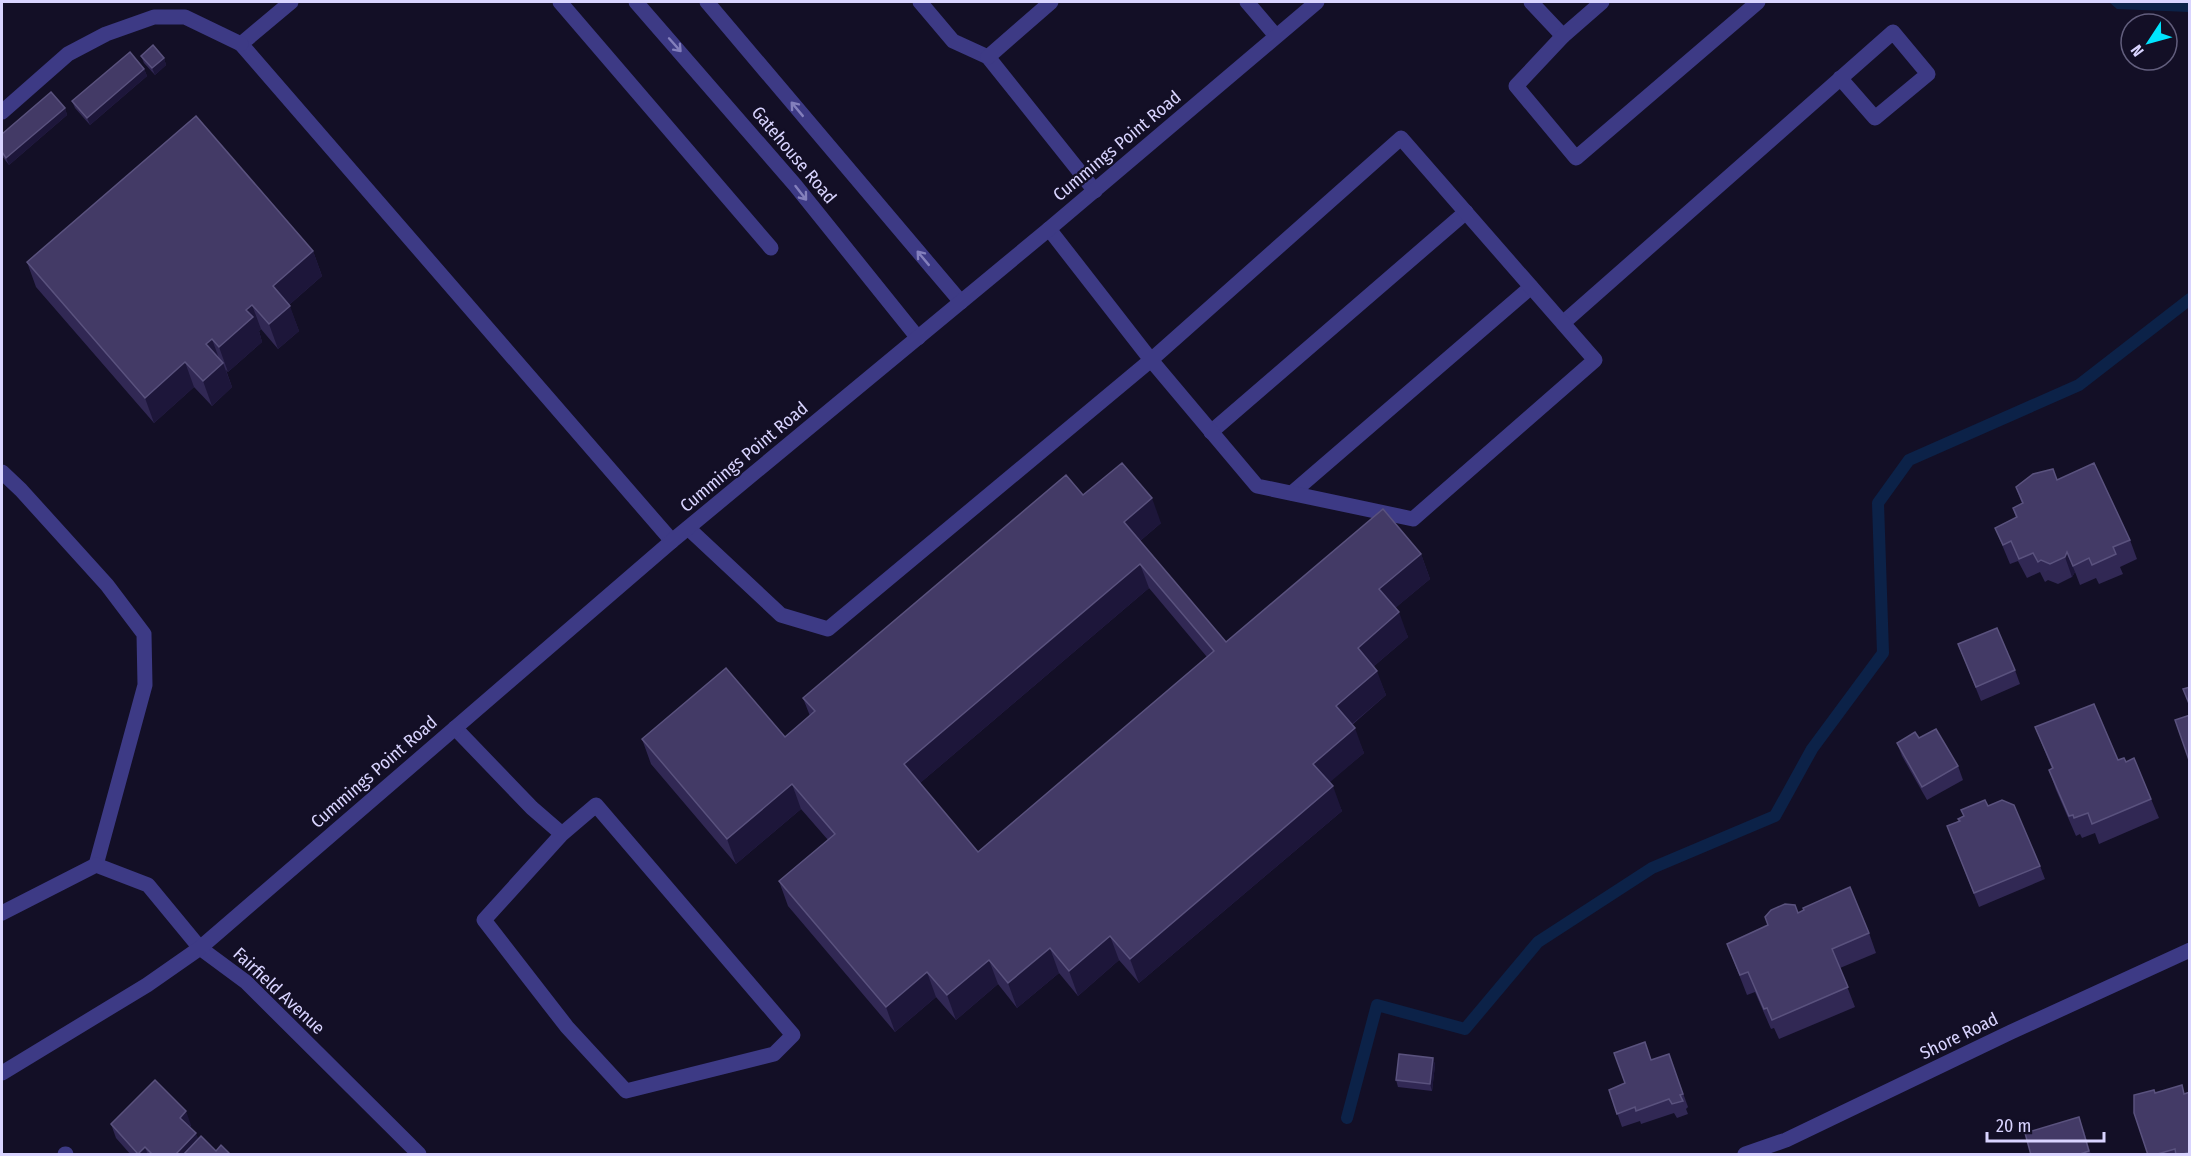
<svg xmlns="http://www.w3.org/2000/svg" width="2191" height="1156" viewBox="0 0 2191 1156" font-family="'Fira Sans Condensed',sans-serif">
<rect width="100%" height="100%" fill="#130f26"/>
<polygon fill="#0c2248" points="2109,2 2189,2 2189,12 2117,9"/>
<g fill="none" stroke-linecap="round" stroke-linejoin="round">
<polyline stroke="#0c2248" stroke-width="12" points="1347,1118 1377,1005 1465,1029 1538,942 1652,868 1775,816 1812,749 1883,653 1878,503 1909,460 2079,385 2190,299"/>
<g stroke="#3d3a85" stroke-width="15">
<polyline points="291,2 241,44 672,541"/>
<polyline points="560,2 771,248"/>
<polyline points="920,2 953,41 988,57 1095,191"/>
<polyline points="1247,2 1276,36"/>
<polyline points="1531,2 1563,36"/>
<polyline points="1602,2 1563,36 1516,86 1576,158 1758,2"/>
<polyline points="988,57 1051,2"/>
<polyline points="2,112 68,54 106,34 154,17 185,17 241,44"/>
<polyline points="1563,323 1893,32 1928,74 1875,118 1840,78"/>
<polyline points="1211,432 1466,212"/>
<polyline points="2,472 21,490 107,585 144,634 145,685 96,865"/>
<polyline points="1292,493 1531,287"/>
<polyline points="688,528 781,615 828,629 1151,360 1401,138 1595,360 1413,519 1257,486 1151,360 1049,229"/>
<polyline points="455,728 532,808 562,834 596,805 793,1035 774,1054 626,1091 567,1027 484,920 562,834"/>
<polyline points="2,913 96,865 148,885 200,948"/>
<polyline points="65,1154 66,1154"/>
</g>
<g stroke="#3d3a85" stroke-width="15">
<polyline points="636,2 795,185 918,338"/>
<polyline points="707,2 961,302"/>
<polyline points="200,948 246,982 419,1154"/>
<polyline points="2,1073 147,985 200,948 672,541 1049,229 1317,2"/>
<polyline points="1745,1154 1786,1140 2011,1032 2190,950"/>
</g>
</g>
<g fill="#312854" fill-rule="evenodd">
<polygon points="141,56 164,58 166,65 155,75 144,63"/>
<polygon points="144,69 147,76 90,125 75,108 72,101"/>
<polygon points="65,108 67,115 9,165 2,156 2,134"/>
<polygon points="313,251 322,276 289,305 299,331 278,349 261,329 259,331 262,342 228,372 226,370 232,387 212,406 194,387 154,423 36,287 27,262"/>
<polygon points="2016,487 2130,540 2137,559 2120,567 2123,574 2099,584 2096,578 2080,585 2075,572 2072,577 2058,584 2048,580 2045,582 2040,572 2027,578 2018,561 2010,564 1995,528 2016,518 2013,508 2022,504"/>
<path d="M1083 495 1161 523 1140 541 1226 642 1421 554 1430 579 1395 608 1408 637 1374 666 1386 695 1352 725 1364 753 1329 782 1342 811 1139 983 1119 960 1078 996 1059 973 1017 1008 998 984 956 1020 936 997 895 1032 788 906 779 881 828 840 801 809 736 864 651 764 642 739 785 737 810 716 803 698ZM1149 588 1207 657 978 852 920 783Z"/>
<polygon points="1958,644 2015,670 2020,684 1981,701"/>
<polygon points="2035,727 2118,760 2151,799 2159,818 2099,844 2095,833 2082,838 2080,834 2076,836 2056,790 2049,770 2052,769"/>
<polygon points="1919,738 1958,766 1963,780 1927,800 1902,756 1897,743"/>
<polygon points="1988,806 2040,866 2045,879 1979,907 1947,826 1959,821 1958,819 1964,816 1961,810"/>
<polygon points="1803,908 1869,933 1876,953 1840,968 1855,1007 1779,1039 1774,1028 1771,1029 1755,992 1747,995 1727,944 1804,910"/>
<polygon points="1669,1054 1688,1107 1686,1109 1688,1114 1677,1118 1674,1113 1641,1124 1640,1121 1622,1127 1609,1090 1625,1083 1651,1060"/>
<polygon points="1433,1058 1435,1065 1432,1091 1398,1087 1396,1080"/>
<polygon points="2190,1092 2190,1155 2148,1155 2155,1093 2185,1093"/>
<polygon points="111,1124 191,1125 190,1127 198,1139 216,1151 231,1155 131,1155 116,1138"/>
<polygon points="2084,1131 2091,1155 2031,1155"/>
</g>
<g fill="#1d163a">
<polygon points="164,58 166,65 155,75 152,68"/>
<polygon points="144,69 147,76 90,125 87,118"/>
<polygon points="65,108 67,115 9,165 6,158"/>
<polygon points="313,251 322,276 282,311 273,286"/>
<polygon points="252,305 261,329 259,331 262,342 228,372 219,347 246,310"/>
<polygon points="290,306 299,331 278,349 269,324"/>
<polygon points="212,339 221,364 206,344"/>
<polygon points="185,362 194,387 154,423 145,398"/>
<polygon points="223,363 232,387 212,406 203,381"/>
<polygon points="1152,498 1161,523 1133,547 1124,522"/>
<polygon points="2067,552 2075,572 2072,577 2065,557"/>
<polygon points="1421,554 1430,579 1388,614 1379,589"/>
<polygon points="1140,564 1149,588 913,789 904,764"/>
<polygon points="1399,612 1408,637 1367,672 1358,648"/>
<polygon points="1377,671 1386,695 1345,730 1336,706"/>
<polygon points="1355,728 1364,753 1322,789 1313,764"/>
<polygon points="792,784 801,809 736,864 727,839"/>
<polygon points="1333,786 1342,811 1139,983 1130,959"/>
<polygon points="1110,936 1119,960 1078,996 1069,971"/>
<polygon points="1050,948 1059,973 1017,1008 1008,983"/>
<polygon points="989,960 998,984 956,1020 947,995"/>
<polygon points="927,972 936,997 895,1032 886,1007"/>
<polygon points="1433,1058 1435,1065 1432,1091 1430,1084"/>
<polygon points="186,1111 191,1125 185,1131 180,1118"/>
<polygon points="2079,1117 2084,1131 2091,1155 2089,1151"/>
<polygon points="196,1133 201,1146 193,1155 175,1155"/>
<polygon points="145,1147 148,1155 138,1155 138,1154"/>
</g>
<g fill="#433a66" stroke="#5a527e" stroke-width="1.5" fill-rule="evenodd">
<polygon points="153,45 164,58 152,68 141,56"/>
<polygon points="130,52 144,69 87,118 72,101"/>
<polygon points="51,92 65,108 6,158 2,152 2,134"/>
<polygon points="196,116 313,251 273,286 290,306 269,324 252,305 246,310 253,317 219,347 212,339 206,344 223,363 203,381 185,362 145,398 27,262"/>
<path d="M1122 463 1152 498 1124 522 1226 642 1383 509 1421 554 1379 589 1399 612 1358 648 1377 671 1336 706 1355 728 1313 764 1333 786 1130 959 1110 936 1069 971 1050 948 1008 983 989 960 947 995 927 972 886 1007 779 881 835 834 792 784 727 839 642 739 726 668 785 737 815 711 803 698 1066 475 1083 495ZM1140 564 1214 651 978 852 904 764Z"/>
<polygon points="2094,463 2130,540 2113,547 2116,554 2092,565 2089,558 2073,566 2067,552 2065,557 2050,564 2041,560 2038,562 2033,553 2019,559 2011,541 2003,545 1995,528 2017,517 2013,508 2023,503 2016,487 2033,474 2053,469 2057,480"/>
<polygon points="1997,628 2015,670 1976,687 1958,644"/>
<polygon points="2190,687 2190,706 2183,689"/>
<polygon points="2094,704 2118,760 2124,758 2126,762 2134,758 2151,799 2092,824 2088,813 2074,818 2073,815 2069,816 2049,770 2053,768 2035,727"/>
<polygon points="2190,715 2190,763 2175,720"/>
<polygon points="1936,729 1958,766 1922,787 1897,743 1915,732 1919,738"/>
<polygon points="1985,800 1988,806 2002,800 2014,805 2040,866 1974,893 1947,826 1960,821 1958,819 1964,816 1961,810"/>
<polygon points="1850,887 1869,933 1832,949 1848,987 1772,1020 1767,1008 1764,1009 1748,972 1740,975 1727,944 1768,925 1765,917 1771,910 1785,904 1795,905 1798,913 1804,910 1803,908"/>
<polygon points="1645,1042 1651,1060 1669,1054 1683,1094 1680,1095 1683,1101 1672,1104 1669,1099 1636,1111 1635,1107 1617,1114 1609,1090 1625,1083 1614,1053"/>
<polygon points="1399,1054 1433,1058 1430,1084 1396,1080"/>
<polygon points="155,1080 186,1111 180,1118 196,1133 175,1155 153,1155 145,1147 138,1154 111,1124"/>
<polygon points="2182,1085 2184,1094 2190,1092 2190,1152 2180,1155 2176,1155 2175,1149 2154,1155 2148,1155 2134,1113 2134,1095 2154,1090 2155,1093"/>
<polygon points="2079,1117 2089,1151 2077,1155 2031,1155 2025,1133"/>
<polygon points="201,1136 216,1151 221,1145 231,1155 183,1155"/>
</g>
<defs><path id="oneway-shaft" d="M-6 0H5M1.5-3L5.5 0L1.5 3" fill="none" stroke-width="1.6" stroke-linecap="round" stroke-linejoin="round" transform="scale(1.5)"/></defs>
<g stroke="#837fbc">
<use href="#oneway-shaft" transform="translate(675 45) rotate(48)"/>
<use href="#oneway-shaft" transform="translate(797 109) rotate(-130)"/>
<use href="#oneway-shaft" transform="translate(801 193) rotate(52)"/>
<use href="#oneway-shaft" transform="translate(923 258) rotate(-130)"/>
</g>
<g text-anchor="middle" stroke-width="4.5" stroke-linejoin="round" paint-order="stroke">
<g font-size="18" fill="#d9d4ff" stroke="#130f26">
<text transform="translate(1117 146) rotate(-40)" y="6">Cummings Point Road</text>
<text transform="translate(794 155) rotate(50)" y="6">Gatehouse Road</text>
<text transform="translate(744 457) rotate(-40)" y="6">Cummings Point Road</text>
<text transform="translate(374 772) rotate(-41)" y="6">Cummings Point Road</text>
<text transform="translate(279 991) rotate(43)" y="6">Fairfield Avenue</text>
<text transform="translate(1959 1036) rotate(-26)" y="6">Shore Road</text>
</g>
</g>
<rect width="2191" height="1156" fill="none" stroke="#d9d4ff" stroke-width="6"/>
<g transform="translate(2149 42) rotate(234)"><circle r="28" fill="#130f26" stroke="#625e7d" stroke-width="1.5"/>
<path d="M0-4.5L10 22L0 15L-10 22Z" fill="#00e5ff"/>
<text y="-9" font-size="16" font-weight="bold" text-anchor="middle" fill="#d9d4ff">N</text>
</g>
<path d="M1987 1132v9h117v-9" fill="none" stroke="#d9d4ff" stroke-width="3"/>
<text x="1996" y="1132" font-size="18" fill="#d9d4ff" stroke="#130f26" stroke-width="4.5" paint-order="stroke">20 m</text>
</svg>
